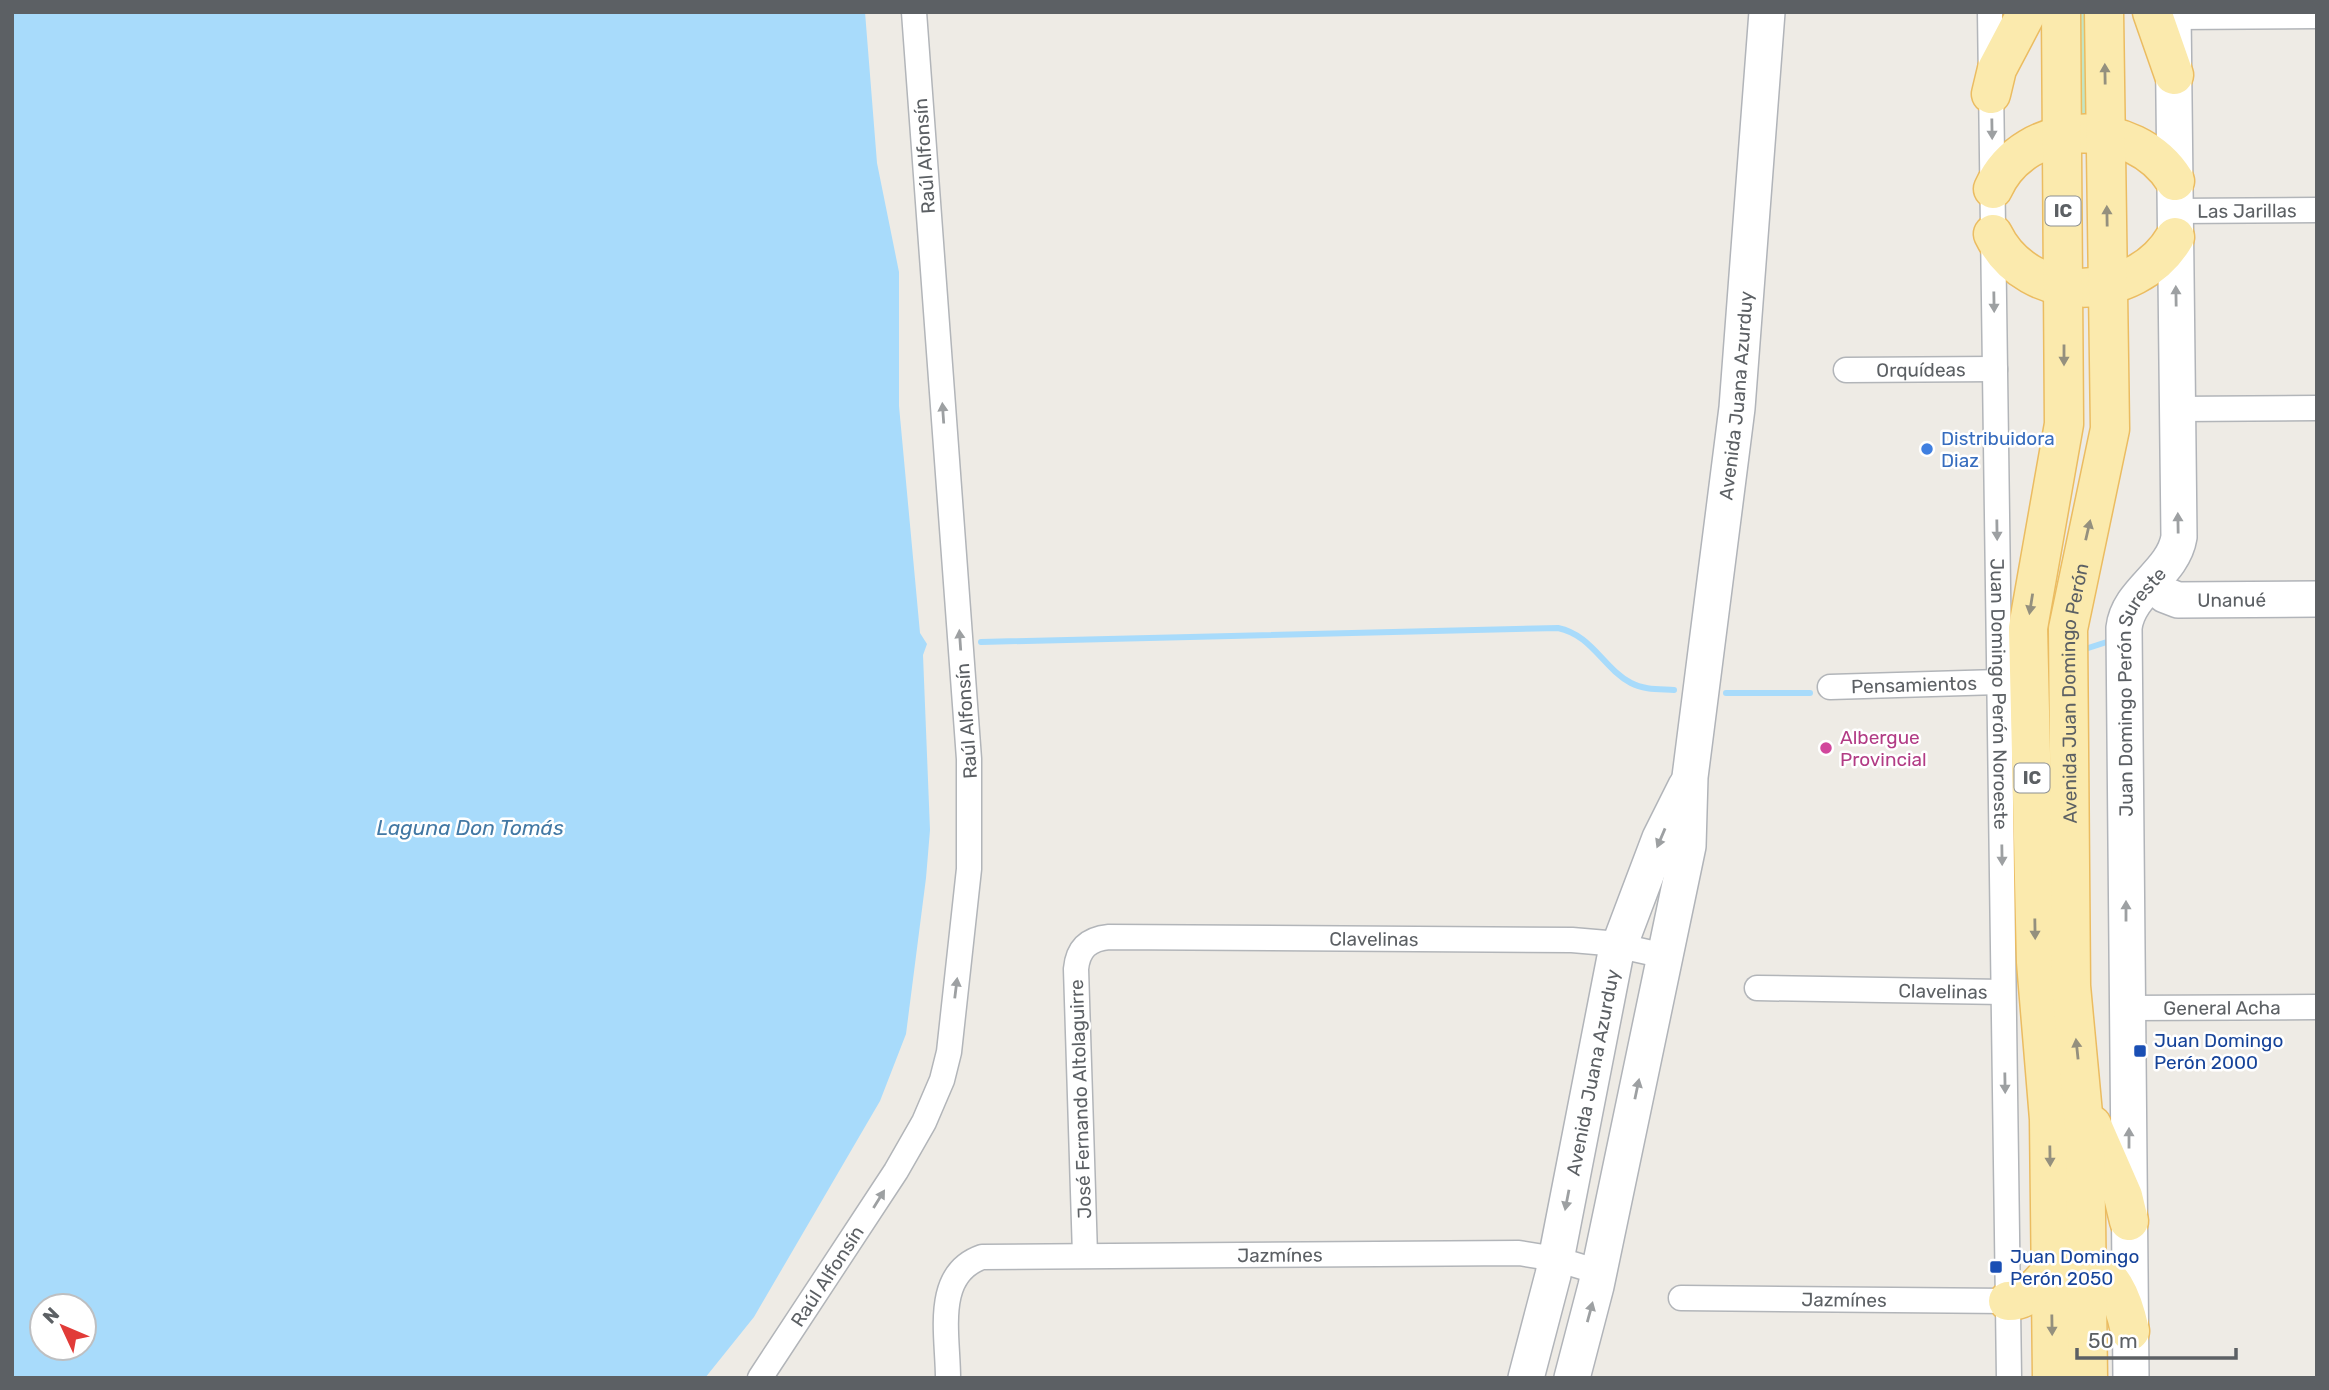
<svg xmlns="http://www.w3.org/2000/svg" width="2329" height="1390" viewBox="0 0 2329 1390" font-family="Rubik,sans-serif">
<rect width="100%" height="100%" fill="#eeebe5"/>
<polygon fill="#c4e5c2" points="2071,12 2094,12 2095,118 2076,123"/>
<path fill="#a8dbfb" fill-rule="evenodd" d="M12 12H865L877 163 899 272V406L920 633 927 644 923 655 930 830 926 878 906 1034 880 1101 754 1317 705 1378H12ZM42 1306H84V1348H42Z"/>
<g fill="none" stroke-linecap="round" stroke-linejoin="round">
<g stroke="#a8dbfb" stroke-width="6">
<path d="M981 642 1558 628C1592 635 1603 668 1631 683 1644 690 1660 689 1674 690"/>
<polyline points="2082,650 2113,640"/>
<polyline points="1726,693 1810,693"/>
</g>
<g stroke="#b2b5b9" stroke-width="27">
<g id="street">
<path id="s1" d="M1990 12 2009 1378"/>
<polyline points="2173,17 2317,16"/>
<path id="s2" d="M2175 211 2317 210"/>
<path id="s3" d="M1846 370 1995 369"/>
<polyline points="2177,409 2317,408"/>
<path id="s4" d="M1830 687 1999 682"/>
<path id="s5" d="M1757 988 2003 992"/>
<path id="s6" d="M2128 1008 2317 1007"/>
<path id="s7" d="M1085 1255 1076 969C1078 948 1089 939 1109 937L1572 940 1607 943 1665 956"/>
<path id="s8" d="M1681 1298 2008 1301"/>
<path id="s9" d="M760 1378 896 1171 924 1122 942 1080 949 1052 969 869V759L914 12"/>
<path id="s10" d="M948 1378C948 1335 933 1274 982 1257L1519 1253 1556 1259 1599 1272"/>
</g>
</g>
<g stroke="#b1b4b9" stroke-width="38">
<g id="secondary">
<path id="s11" d="M2151 583 2165 595 2178 600 2317 599"/>
<path id="s12" d="M1526 1378 1553 1275 1615 957 1660 838 1686 786"/>
<path id="s13" d="M1572 1378 1596 1286 1688 846 1690 777 1737 408 1767 12"/>
<path id="s14" d="M2131 1378 2124 628C2128 591 2173 574 2179 537L2173 12"/>
</g>
</g>
<g stroke="#ebbc61" stroke-width="41">
<g id="primary">
<polyline points="2152,12 2174,75"/>
<polyline points="1991,94 1997,69 2027,12"/>
<path d="M1993 189C2025 117 2135 116 2175 181"/>
<path d="M1993 234C2028 306 2136 304 2175 237"/>
<polyline points="2092,1125 2123,1196 2129,1221"/>
<path d="M2008 1301C2032 1301 2038 1281 2056 1269 2062 1264 2069 1265 2077 1264 2112 1264 2124 1303 2130 1331"/>
<polyline points="2052,1378 2049,1119 2036,962 2028,628 2064,424 2061,12"/>
<path id="s15" d="M2088 1378 2085 1135 2071 986 2068 629 2110 429 2104 12"/>
</g>
</g>
<use href="#street" stroke="#fff" stroke-width="24"/>
<use href="#secondary" stroke="#fff" stroke-width="35"/>
<use href="#primary" stroke="#fbeaad" stroke-width="38"/>
</g>
<defs><path id="oneway-solid" d="M-6-.8H1V-3.2L6.5 0L1 3.2V.8H-6Z" transform="scale(1.75)"/></defs>
<g fill="#94907e">
<use href="#oneway-solid" transform="translate(2105 74) rotate(-91)"/>
<use href="#oneway-solid" transform="translate(2107 216) rotate(-91)"/>
<use href="#oneway-solid" transform="translate(2064 355) rotate(90)"/>
<use href="#oneway-solid" transform="translate(2088 530) rotate(-77)"/>
<use href="#oneway-solid" transform="translate(2031 604) rotate(99)"/>
<use href="#oneway-solid" transform="translate(2035 929) rotate(89)"/>
<use href="#oneway-solid" transform="translate(2077 1049) rotate(-96)"/>
<use href="#oneway-solid" transform="translate(2050 1156) rotate(89)"/>
<use href="#oneway-solid" transform="translate(2052 1325) rotate(89)"/>
</g>
<g fill="#9da0a2">
<use href="#oneway-solid" transform="translate(1992 129) rotate(89)"/>
<use href="#oneway-solid" transform="translate(2176 296) rotate(-91)"/>
<use href="#oneway-solid" transform="translate(1994 302) rotate(89)"/>
<use href="#oneway-solid" transform="translate(943 413) rotate(-94)"/>
<use href="#oneway-solid" transform="translate(2178 523) rotate(-91)"/>
<use href="#oneway-solid" transform="translate(1997 530) rotate(89)"/>
<use href="#oneway-solid" transform="translate(960 640) rotate(-94)"/>
<use href="#oneway-solid" transform="translate(1661 838) rotate(113)"/>
<use href="#oneway-solid" transform="translate(2002 855) rotate(89)"/>
<use href="#oneway-solid" transform="translate(2126 911) rotate(-90)"/>
<use href="#oneway-solid" transform="translate(956 988) rotate(-83)"/>
<use href="#oneway-solid" transform="translate(2005 1083) rotate(89)"/>
<use href="#oneway-solid" transform="translate(1637 1089) rotate(-78)"/>
<use href="#oneway-solid" transform="translate(2129 1138) rotate(-90)"/>
<use href="#oneway-solid" transform="translate(879 1199) rotate(-58)"/>
<use href="#oneway-solid" transform="translate(1567 1200) rotate(101)"/>
<use href="#oneway-solid" transform="translate(1590 1312) rotate(-75)"/>
</g>
<circle fill="#3f7fe0" stroke="#fff" stroke-width="2.5" cx="1927" cy="449" r="7"/>
<circle fill="#d1479c" stroke="#fff" stroke-width="2.5" cx="1826" cy="748" r="7"/>
<g fill="#1a4fb4" stroke="#fff" stroke-width="2.5">
<rect x="2133" y="1044" width="14" height="14" rx="3.5"/>
<rect x="1989" y="1260" width="14" height="14" rx="3.5"/>
</g>
<g text-anchor="middle" stroke-width="5" stroke-linejoin="round" paint-order="stroke">
<g fill="#fff" stroke="#8d9092" stroke-width="2">
<rect x="2045.5" y="196.5" width="35" height="29" rx="5"/>
<rect x="2014.5" y="763.5" width="35" height="29" rx="5"/>
</g>
<g font-size="18" font-weight="bold" fill="#5c6064">
<text x="2063" y="217">IC</text>
<text x="2032" y="784">IC</text>
</g>
<g font-size="19" fill="#5c6064" stroke="#fff">
<text transform="translate(924 156) rotate(-94)" y="7">Raúl Alfonsín</text>
<text dy="7" stroke="none"><textPath href="#s2" startOffset="72">Las Jarillas</textPath></text>
<text dy="7" stroke="none"><textPath href="#s3" startOffset="75">Orquídeas</textPath></text>
<text dy="7" stroke="none"><textPath href="#s13" startOffset="998">Avenida Juana Azurduy</textPath></text>
<text dy="7" stroke="none"><textPath href="#s11" startOffset="86">Unanué</textPath></text>
<text dy="7" stroke="none"><textPath href="#s4" startOffset="84">Pensamientos</textPath></text>
<text dy="7" stroke="none"><textPath href="#s15" startOffset="686">Avenida Juan Domingo Perón</textPath></text>
<text dy="7" stroke="none"><textPath href="#s14" startOffset="691">Juan Domingo Perón Sureste</textPath></text>
<text dy="7" stroke="none"><textPath href="#s1" startOffset="682">Juan Domingo Perón Noroeste</textPath></text>
<text transform="translate(966 721) rotate(-94)" y="7">Raúl Alfonsín</text>
<text dy="7" stroke="none"><textPath href="#s7" startOffset="602">Clavelinas</textPath></text>
<text dy="7" stroke="none"><textPath href="#s5" startOffset="186">Clavelinas</textPath></text>
<text dy="7" stroke="none"><textPath href="#s6" startOffset="94">General Acha</textPath></text>
<text dy="7" stroke="none"><textPath href="#s12" startOffset="313">Avenida Juana Azurduy</textPath></text>
<text transform="translate(1080 1099) rotate(-92)" y="7">José Fernando Altolaguirre</text>
<text dy="7" stroke="none"><textPath href="#s10" startOffset="434">Jazmínes</textPath></text>
<text dy="7" stroke="none"><textPath href="#s9" startOffset="122">Raúl Alfonsín</textPath></text>
<text dy="7" stroke="none"><textPath href="#s8" startOffset="163">Jazmínes</textPath></text>
</g>
<g font-size="19" fill="#366cbe" stroke="#fff" text-anchor="start">
<text x="1941" y="445">Distribuidora<tspan x="1941" dy="22">Diaz</tspan></text>
</g>
<g font-size="19" fill="#b23c85" stroke="#fff" text-anchor="start">
<text x="1840" y="744">Albergue<tspan x="1840" dy="22">Provincial</tspan></text>
</g>
<g font-size="19" fill="#164399" stroke="#fff" text-anchor="start">
<text x="2154" y="1047">Juan Domingo<tspan x="2154" dy="22">Perón 2000</tspan></text>
<text x="2010" y="1263">Juan Domingo<tspan x="2010" dy="22">Perón 2050</tspan></text>
</g>
<g font-size="21" font-style="italic" fill="#4278a4" stroke="#fff">
<text x="470" y="835">Laguna Don Tomás</text>
</g>
</g>
<rect width="2329" height="1390" fill="none" stroke="#5c6064" stroke-width="28"/>
<g transform="translate(63 1327) rotate(314)"><circle r="33" fill="#ffffff" stroke="#bebfc1" stroke-width="2"/>
<path d="M0-5L12 26L0 18L-12 26Z" fill="#e13b38"/>
<text y="-10" font-size="19" font-weight="bold" text-anchor="middle" fill="#5c6064">N</text>
</g>
<path d="M2077 1348v10h159v-10" fill="none" stroke="#5c6064" stroke-width="3.5"/>
<text x="2088" y="1348" font-size="21" fill="#5c6064" stroke="#ffffff" stroke-width="5" paint-order="stroke">50 m</text>
</svg>
